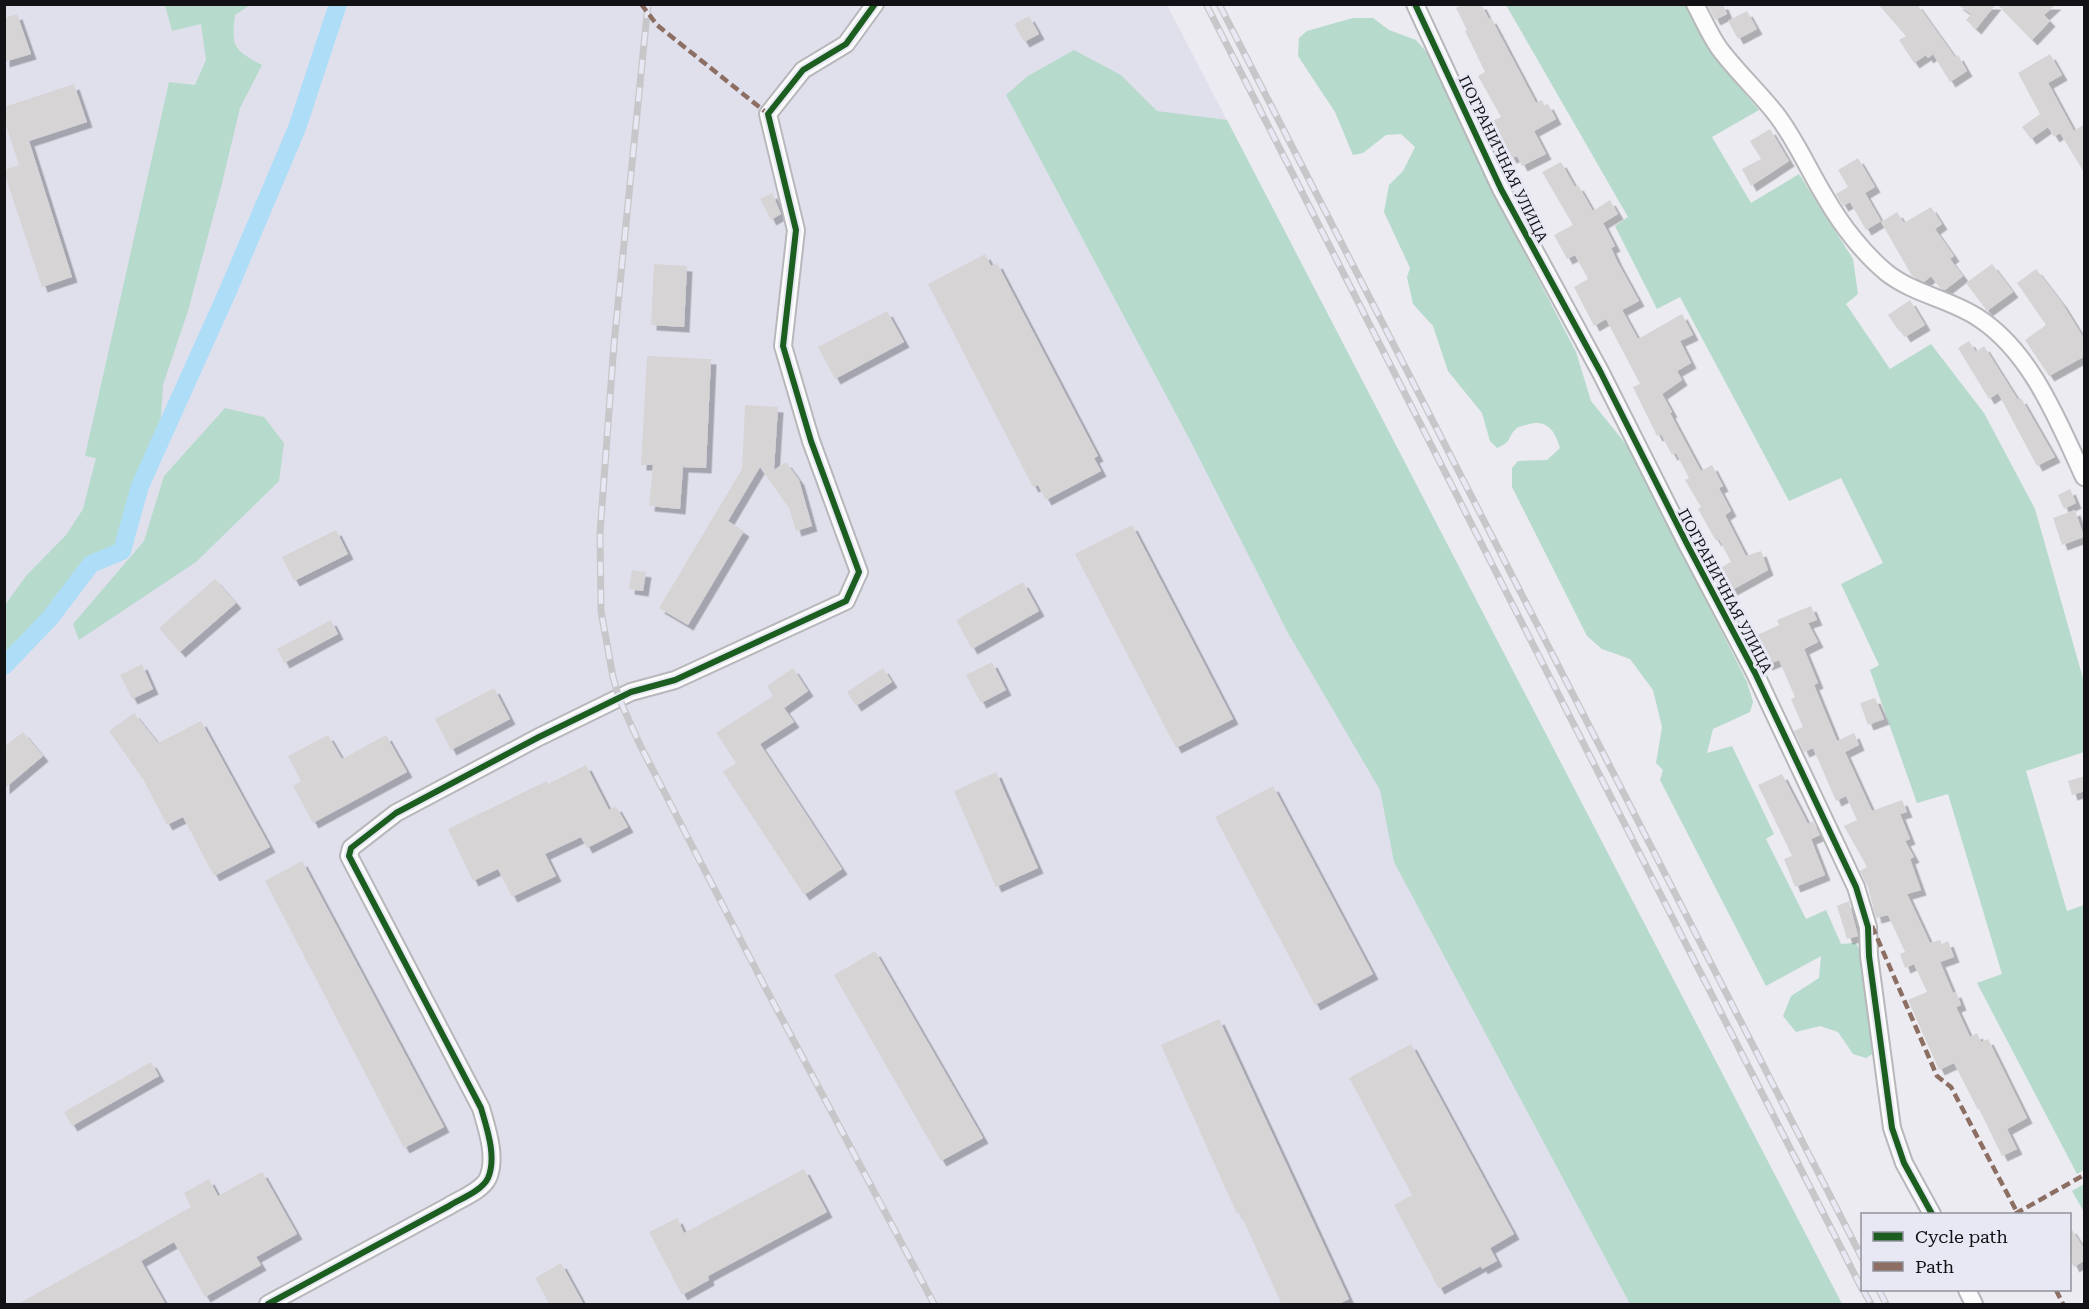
<svg xmlns="http://www.w3.org/2000/svg" width="2089" height="1309" viewBox="0 0 2089 1309" font-family="'Roboto Serif',serif">
<defs>
<filter id="shadow"><feDropShadow dx="5.5" dy="5.5" stdDeviation="0" flood-color="#0004"/></filter>
</defs>
<rect width="100%" height="100%" fill="#ebebf1"/>
<polygon fill="#e0e0ed" points="5,4 1167,5 1842,1304 5,1304"/>
<g fill="#b6dacb">
<path d="M165 5H250L235 15C231 47 234 50 262 65L240 108 222 183 188 311 163 385 161 416 122 551 91 564 50 618 5 659V605L26 576 66 535 83 509 96 458 85 456 169 82 195 85 206 60 201 24 172 31Z"/>
<polygon points="1506,5 1687,5 1711,53 1759,110 1712,137 1751,203 1799,174 1853,259 1858,294 1846,304 1890,369 1931,344 1984,413 2035,509 2084,682 2084,752 2026,771 2067,911 2084,905 2084,1170 2077,1174 1977,983 2002,974 1948,794 1917,803 1870,670 1879,665 1841,584 1883,563 1841,478 1789,501 1680,297 1657,309 1615,226 1628,217"/>
<path d="M1353 18H1373L1389 30 1416 40 1430 56 1491 188 1576 352 1591 401 1629 448 1747 682 1753 702 1750 712 1713 729 1707 753 1732 746 1774 834 1766 839 1806 919 1826 910 1841 944 1856 943 1861 953 1874 1053 1866 1058 1853 1054 1838 1032 1820 1026 1796 1032 1783 1016 1791 996 1819 978 1821 956 1766 986 1660 780 1663 770 1656 763 1662 727 1653 690 1630 659 1602 649 1587 636 1512 487V468L1518 461 1547 460 1560 448C1555 430 1546 418 1526 425 1525 425 1518 427 1517 428 1507 436 1513 442 1497 448L1490 441 1482 413 1448 371 1433 326 1413 304 1407 277 1410 268 1384 212 1389 185 1403 171 1415 147 1401 134 1386 135 1363 153 1353 155 1335 112 1298 56 1299 38 1307 31Z"/>
<polygon points="1074,50 1121,75 1157,111 1227,120 1842,1304 1630,1304 1394,862 1380,790 1288,633 1192,444 1006,95 1028,76"/>
<polygon points="225,408 264,417 284,443 279,481 196,562 79,640 73,624 144,541 164,476"/>
<polygon points="2084,1184 2084,1212 2072,1191"/>
</g>
<g fill="none" stroke-linecap="round" stroke-linejoin="round">
<polyline stroke="#aeddf8" stroke-width="18" points="4,666 50,618 91,564 122,551 140,486 227,293 297,128 338,4"/>
</g>
<g fill="#d7d4d6" filter="url(#shadow)">
<polygon points="1464,4 1481,4 1489,19 1491,18 1536,103 1542,100 1544,105 1548,104 1556,119 1534,131 1546,154 1522,166 1517,156 1511,158 1492,121 1501,117 1478,76 1485,72 1465,31 1467,30 1456,8"/>
<polygon points="1707,4 1723,4 1727,14 1715,20"/>
<polygon points="1878,4 1917,4 1955,57 1958,55 1967,71 1950,82 1933,54 1928,58 1926,55 1914,63 1899,40 1906,36"/>
<polygon points="1957,4 1996,4 1976,29 1966,20 1971,14"/>
<polygon points="1997,4 2056,4 2044,15 2050,21 2032,40"/>
<polygon points="1747,11 1757,29 1738,39 1728,21"/>
<polygon points="17,14 31,54 4,62 4,18"/>
<polygon points="1029,16 1039,34 1024,42 1014,24"/>
<polygon points="2050,54 2062,75 2048,83 2074,131 2085,124 2085,174 2060,133 2054,137 2048,127 2031,139 2022,127 2040,114 2018,73"/>
<polygon points="74,84 87,122 29,141 72,277 42,287 4,172 4,170 19,165 4,119 4,107"/>
<polygon points="1770,129 1789,161 1751,186 1742,169 1761,159 1750,141"/>
<polygon points="1858,158 1875,187 1865,193 1881,221 1866,230 1850,202 1843,206 1836,194 1848,187 1838,170"/>
<polygon points="1561,162 1575,187 1578,185 1593,211 1610,200 1618,214 1603,223 1615,246 1611,248 1617,261 1639,301 1622,310 1638,339 1682,314 1693,335 1680,341 1691,363 1677,371 1682,380 1662,394 1672,412 1670,413 1701,471 1712,465 1723,486 1719,488 1731,511 1725,515 1746,556 1761,551 1768,570 1732,590 1720,568 1731,562 1719,539 1716,541 1698,509 1701,507 1685,480 1689,478 1676,453 1672,455 1661,434 1657,436 1633,387 1640,384 1606,319 1594,326 1574,287 1588,279 1575,255 1567,259 1554,235 1573,225 1542,172"/>
<polygon points="772,193 781,214 771,220 760,199"/>
<polygon points="1931,207 1942,224 1935,229 1954,256 1950,259 1963,276 1945,290 1940,288 1931,276 1924,282 1912,276 1881,222 1897,212 1904,223"/>
<polygon points="985,254 991,266 997,263 1098,456 1094,458 1101,471 1046,500 1038,485 1033,487 928,284"/>
<polygon points="654,264 687,266 684,327 651,325"/>
<polygon points="1992,264 2013,292 1987,311 1966,283"/>
<polygon points="2036,269 2062,303 2085,340 2085,356 2049,376 2025,340 2046,325 2017,283"/>
<polygon points="1910,300 1925,325 1905,337 1901,330 1899,331 1888,315"/>
<polygon points="887,311 904,342 835,379 818,347"/>
<polygon points="1969,341 1976,352 1984,346 2018,400 2021,398 2055,457 2037,466 1998,393 1989,399 1958,348"/>
<polygon points="647,356 711,359 706,468 683,467 680,509 649,506 653,465 641,465"/>
<polygon points="745,405 778,407 774,470 786,462 799,480 812,526 796,531 789,508 760,467 728,521 744,531 688,625 659,608 742,469"/>
<polygon points="2070,489 2076,503 2064,509 2058,495"/>
<polygon points="2075,510 2084,537 2062,545 2053,518"/>
<polygon points="1132,525 1233,719 1176,748 1075,554"/>
<polygon points="336,530 348,554 294,581 282,557"/>
<polygon points="632,570 646,572 643,591 629,589"/>
<polygon points="215,579 236,603 180,652 159,628"/>
<polygon points="1023,582 1039,611 972,649 956,620"/>
<polygon points="1811,606 1817,620 1808,623 1818,642 1804,649 1818,683 1814,685 1837,741 1854,733 1859,745 1845,752 1872,811 1902,800 1907,812 1900,814 1910,839 1905,841 1914,857 1910,859 1921,890 1907,894 1930,943 1940,940 1942,944 1948,941 1954,957 1940,962 1953,993 1956,992 1961,1005 1956,1007 1970,1037 1977,1033 1981,1042 1988,1039 2027,1118 2007,1129 2017,1149 2002,1156 1979,1109 1978,1110 1954,1063 1939,1070 1908,1000 1927,992 1914,964 1905,968 1900,954 1905,952 1888,915 1876,918 1868,887 1860,871 1867,867 1844,826 1857,820 1846,796 1836,801 1813,748 1804,752 1794,731 1803,727 1791,699 1795,697 1779,660 1767,665 1753,637 1779,625 1777,620"/>
<polygon points="331,620 338,634 284,663 277,649"/>
<polygon points="992,662 1006,690 981,703 966,675"/>
<polygon points="142,664 153,689 132,699 120,675"/>
<polygon points="793,668 808,691 784,708 794,722 760,744 842,869 804,895 723,772 736,763 716,733 773,696 767,686"/>
<polygon points="883,668 892,682 856,706 847,692"/>
<polygon points="494,688 510,719 451,750 435,719"/>
<polygon points="1875,698 1884,719 1868,725 1860,703"/>
<polygon points="134,713 158,743 201,721 270,847 214,876 183,817 167,825 143,779 109,731"/>
<polygon points="23,732 43,756 4,789 4,747"/>
<polygon points="328,735 342,759 386,735 407,772 313,823 293,786 301,781 288,756"/>
<polygon points="586,765 609,810 616,806 628,827 587,848 581,837 545,854 556,876 512,897 498,869 473,881 448,829 547,781 548,784"/>
<polygon points="996,772 1038,868 996,887 954,791"/>
<polygon points="1782,774 1808,824 1813,821 1820,835 1811,839 1825,875 1795,887 1784,859 1792,856 1758,785"/>
<polygon points="2085,776 2085,791 2072,795 2068,781"/>
<polygon points="1273,786 1373,974 1315,1005 1215,817"/>
<polygon points="302,861 444,1127 404,1148 265,881"/>
<polygon points="1849,901 1858,936 1847,939 1837,906"/>
<polygon points="875,951 983,1138 941,1161 834,975"/>
<polygon points="1219,1019 1349,1299 1337,1305 1282,1305 1240,1213 1237,1214 1161,1045"/>
<polygon points="1411,1044 1514,1234 1490,1248 1497,1261 1482,1269 1481,1266 1439,1289 1394,1205 1412,1195 1349,1078"/>
<polygon points="151,1062 159,1076 72,1126 64,1112"/>
<polygon points="804,1169 827,1212 708,1276 709,1280 682,1295 649,1232 677,1218 684,1233"/>
<polygon points="262,1172 297,1234 256,1257 261,1265 205,1297 174,1242 141,1261 166,1305 16,1305 191,1207 184,1193 209,1179 218,1196"/>
<polygon points="2070,1227 2085,1250 2085,1260 2074,1267 2070,1259"/>
<polygon points="561,1263 584,1305 550,1305 535,1278"/>
</g>
<g fill="none" stroke-linecap="round" stroke-linejoin="round">
<g stroke="#b7b7bc" stroke-width="20">
<g id="minor">
<polyline points="1415,4 1501,189 1601,373 1687,544 1755,673 1856,887 1868,927 1869,956 1892,1128 1904,1163 1932,1214"/>
<path d="M1695 4C1703 19 1710 35 1719 48 1736 71 1758 91 1776 114 1796 140 1809 171 1827 200 1842 226 1864 254 1887 273 1914 294 1949 299 1977 317 2031 351 2058 421 2084 477"/>
<polyline points="1967,1290 1974,1304"/>
<path d="M268 1304 449 1206C460 1199 482 1191 488 1178 497 1157 487 1129 481 1108L349 856 351 848 396 813 539 737 631 692 675 680 846 601 859 572 811 441 783 346 796 230 768 114 803 70 846 44 875 4"/>
</g>
</g>
<use href="#minor" stroke="#fcfcfd" stroke-width="16"/>
<g stroke="#c7c7c9" stroke-width="7">
<g id="rail">
<polyline points="648,4 614,344 600,533 601,611 613,677 619,698 640,745 764,985 934,1304"/>
<polyline points="1206,4 1862,1289"/>
<polyline points="1219,4 1862,1258"/>
<polyline points="1863,1290 1871,1304"/>
<polyline points="1879,1290 1886,1304"/>
</g>
</g>
<use href="#rail" stroke="#e8e8f4" stroke-width="4.5" stroke-dasharray="14" stroke-linecap="butt"/>
<g stroke="#8d6e63" stroke-width="4.5" stroke-dasharray="9 4.5" stroke-linecap="butt">
<polyline points="641,4 657,25 768,114"/>
<polyline points="1872,926 1937,1076 1951,1087 2018,1214"/>
<polyline points="2015,1214 2084,1175"/>
<polyline points="2056,1290 2063,1304"/>
</g>
<g stroke="#e8e8f4" stroke-width="10">
<g id="cycleway">
<polyline points="1415,4 1501,189 1601,373 1687,544 1755,673 1856,887 1868,927 1869,956 1892,1128 1904,1163 1932,1214"/>
<path d="M268 1304 449 1206C460 1199 482 1191 488 1178 497 1157 487 1129 481 1108L349 856 351 848 396 813 539 737 631 692 675 680 846 601 859 572 811 441 783 346 796 230 768 114 803 70 846 44 875 4"/>
</g>
</g>
<use href="#cycleway" stroke="#1b5e20" stroke-width="6"/>
</g>
<g text-anchor="middle" stroke-width="6" stroke-linejoin="round" paint-order="stroke">
<g font-size="15" fill="#121216" stroke="#e8e8f4">
<text transform="translate(1503 159) rotate(64)" y="5">ПОГРАНИЧНАЯ УЛИЦА</text>
<text transform="translate(1725 591) rotate(62)" y="5">ПОГРАНИЧНАЯ УЛИЦА</text>
</g>
</g>
<rect width="2089" height="1309" fill="none" stroke="#121216" stroke-width="12"/>
<rect x="1861" y="1213" width="210" height="78" fill="#e8e8f4" stroke="#92929b" stroke-width="1.5"/>
<rect x="1873" y="1232" width="30" height="9" fill="#1b5e20" stroke="#92929b" stroke-width="1.5"/>
<text x="1915" y="1243" font-size="18" fill="#121216">Cycle path</text>
<rect x="1873" y="1262" width="30" height="9" fill="#8d6e63" stroke="#92929b" stroke-width="1.5"/>
<text x="1915" y="1273" font-size="18" fill="#121216">Path</text>
</svg>
